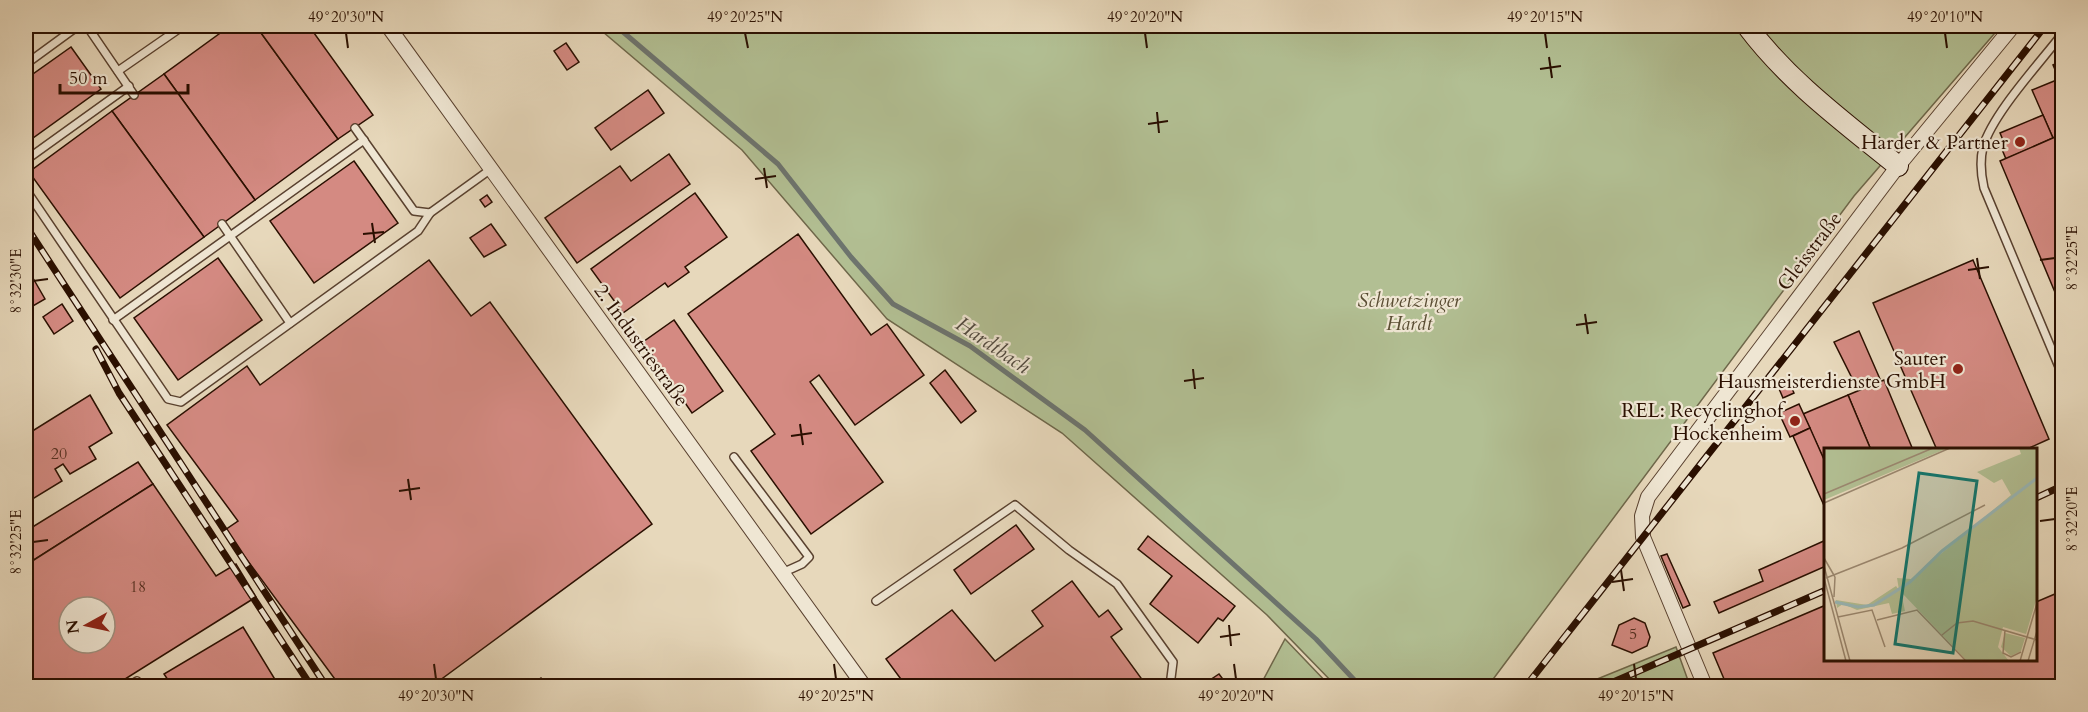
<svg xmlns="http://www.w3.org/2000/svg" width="2088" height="712" viewBox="0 0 2088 712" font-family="Cardo,serif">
<rect width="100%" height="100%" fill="#e7d8bb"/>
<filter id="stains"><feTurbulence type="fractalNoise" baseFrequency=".00333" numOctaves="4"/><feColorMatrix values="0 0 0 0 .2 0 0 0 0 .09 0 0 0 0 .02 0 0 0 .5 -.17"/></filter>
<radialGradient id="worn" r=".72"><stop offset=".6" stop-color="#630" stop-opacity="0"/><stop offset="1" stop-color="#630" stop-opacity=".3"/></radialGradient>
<g fill="#b2bf93" stroke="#6e674a" stroke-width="1.5">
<polygon points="596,26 2001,26 1854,196 1488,686 1336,686 1267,615 1062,433 887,319 742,150"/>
<polygon points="1285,639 1330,686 1260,686"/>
<polygon points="1676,647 1690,686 1580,686"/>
</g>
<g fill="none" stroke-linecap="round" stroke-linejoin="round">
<polyline stroke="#6d746e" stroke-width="5" points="616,26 778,164 851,257 893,304 970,346 1085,430 1316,639 1360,686"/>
</g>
<g fill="#d48a82" stroke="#2a0f00" stroke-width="1.5" fill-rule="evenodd">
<polygon points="230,26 256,26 338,139 255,200 164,74"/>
<polygon points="256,26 309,26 373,115 338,139"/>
<polygon points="566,43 579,62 567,70 554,51"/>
<polygon points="71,47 101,89 26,143 26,79"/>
<polygon points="2062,61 2062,134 2053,138 2032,90 2059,79 2053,65"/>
<polygon points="164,74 255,200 204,237 112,111"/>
<polygon points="648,90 664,113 611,150 595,128"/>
<polygon points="112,111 204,237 120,298 29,172"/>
<polygon points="2043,115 2053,138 2006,159 2001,147 2005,145 2000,133"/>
<polygon points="2062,134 2062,309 2000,161"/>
<polygon points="669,154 690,184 577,263 545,218 620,166 631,181"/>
<polygon points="354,161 398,223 314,283 270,221"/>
<polygon points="695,193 727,237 685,267 689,272 668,287 665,283 623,313 591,269"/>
<polygon points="487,195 492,202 485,207 480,200"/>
<polygon points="491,224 506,245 484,257 470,238"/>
<polygon points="798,234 871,335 887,324 924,375 855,425 819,375 810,382 883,482 811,534 751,451 775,434 688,314"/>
<polygon points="218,258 262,320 178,380 134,318"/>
<polygon points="429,260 471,316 490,302 652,524 432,686 340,686 225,530 238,521 167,425 247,366 260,385"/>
<polygon points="1973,260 2049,439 2025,450 1937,450 1873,303"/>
<polygon points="26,266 45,299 26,310"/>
<polygon points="62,304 73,321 54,334 43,317"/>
<polygon points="674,320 723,391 692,413 643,342"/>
<polygon points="1859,331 1880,379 1857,388 1834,342"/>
<polygon points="945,370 976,411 961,423 930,383"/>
<polygon points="1788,379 1794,393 1783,398 1777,384"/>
<polygon points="1884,380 1913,450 1871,450 1848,395"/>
<polygon points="90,395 112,433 89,447 96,459 70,474 63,464 55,469 62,481 26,503 26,435"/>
<polygon points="1848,395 1871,450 1826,450 1826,464 1803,414"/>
<polygon points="1799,404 1810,428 1790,437 1779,413"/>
<polygon points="1810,428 1826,464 1826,510 1793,436"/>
<polygon points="138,462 153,484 26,565 26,531"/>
<path d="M153 484 216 576 236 564 256 597 114 686H26V565ZM69 607H105V643H69Z"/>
<polygon points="1016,525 1034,549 971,594 954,570"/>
<polygon points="1148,536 1235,606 1223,621 1218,618 1198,643 1150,604 1172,576 1138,549"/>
<polygon points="1826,540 1826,566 1719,613 1714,602 1763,581 1759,570"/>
<polygon points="1667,554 1690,605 1683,608 1661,556"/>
<polygon points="1072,581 1099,617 1108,610 1122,629 1111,637 1141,678 1130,686 906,686 886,659 952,610 995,661 1043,626 1032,611"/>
<polygon points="2062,591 2062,686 1727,686 1713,653 1826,605 1826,660 2036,660 2036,602"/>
<polygon points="1634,618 1645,623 1650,637 1647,646 1632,653 1612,645 1619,625"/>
<polygon points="243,627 279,686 172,686 164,674"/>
<polygon points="1219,674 1228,686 1201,686"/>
<polygon points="541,678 548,686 529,686"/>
</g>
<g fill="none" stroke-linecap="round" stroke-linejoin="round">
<g stroke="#59412f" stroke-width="10">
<g id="lane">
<polyline points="87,26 134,95"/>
<path d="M2062 34C2040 63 1993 113 1983 147 1980 160 1981 175 1984 188L2062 374"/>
<polyline points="26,64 78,26"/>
<polyline points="118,71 183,26"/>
<polyline points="355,128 414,211 430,213 491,169"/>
<polyline points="26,160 129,86"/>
<polyline points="26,190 168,399 181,402 418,231 430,213"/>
<polyline points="222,224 290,323"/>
<polyline points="113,320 364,140"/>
<polyline points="734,457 809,557 802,564 782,573"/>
<polyline points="876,601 1015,505 1069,550 1117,584 1173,662 1170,686"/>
<polyline points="129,686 137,681"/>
</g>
</g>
<g stroke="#59412f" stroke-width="16">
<g id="street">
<polyline points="388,26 864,686"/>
<polyline points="1705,686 1643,537 1642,516 1648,497 1898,166 2013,26"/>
</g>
</g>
<g stroke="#2a0f00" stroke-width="22">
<path id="secondary" d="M1747 26C1789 82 1844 122 1898 166"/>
</g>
<use href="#lane" stroke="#efe6d3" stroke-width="7"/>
<use href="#street" stroke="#efe6d3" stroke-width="14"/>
<use href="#secondary" stroke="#efe6d3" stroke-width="20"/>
<g stroke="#2a0f00" stroke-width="7">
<g id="rail">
<polyline points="26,226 326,686"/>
<polyline points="96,349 119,393 311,686"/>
<polyline points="2036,498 2062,486"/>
<polyline points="1526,686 2045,26"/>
<polyline points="1604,686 1826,590"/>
</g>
</g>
<use href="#rail" stroke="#efe6d3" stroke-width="4.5" stroke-dasharray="14" stroke-linecap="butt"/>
</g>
<path fill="none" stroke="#2a0f00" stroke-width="2" d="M346 33 348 48M745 33 748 48M1145 33 1147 48M1545 33 1547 48M1945 33 1947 48M1549 57 1552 78M1540 69 1561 66M1157 112 1159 133M1148 124 1168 121M764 168 767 188M755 179 776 176M372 223 375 243M363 234 384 232M1977 258 1980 279M2040 260 2055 258M1968 270 1989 267M33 281 48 279M1585 314 1588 334M1576 325 1597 322M1193 369 1195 389M1184 381 1204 378M800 424 803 445M791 436 812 433M408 479 411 500M399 491 420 488M2040 521 2055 519M33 542 48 540M1621 570 1624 591M1612 582 1633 579M1229 625 1231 646M1220 637 1240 634M434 664 436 679M834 664 836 679M1234 664 1236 679M1634 664 1636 679"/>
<g fill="#8f2418" stroke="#efe6d3" stroke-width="2">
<circle cx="2020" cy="142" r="6"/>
<circle cx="1958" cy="369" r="6"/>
<circle cx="1795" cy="421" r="6"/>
</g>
<g text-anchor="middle" stroke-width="4.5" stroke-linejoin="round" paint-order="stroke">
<g font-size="16" fill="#542e20">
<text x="59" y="459">20</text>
<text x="138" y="592">18</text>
<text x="1633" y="639">5</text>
</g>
<g font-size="20" fill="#2a0f00" stroke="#efe6d3" text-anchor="end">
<text x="2008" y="149">Harder &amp; Partner</text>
<text x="1946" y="365">Sauter<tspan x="1946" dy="23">Hausmeisterdienste GmbH</tspan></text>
<text x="1783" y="417">REL: Recyclinghof<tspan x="1783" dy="23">Hockenheim</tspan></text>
</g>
<g font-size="20" fill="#2a0f00" stroke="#efe6d3">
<text transform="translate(1809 251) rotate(-53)" y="7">Gleisstraße</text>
<text transform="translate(642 345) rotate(54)" y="7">2. Industriestraße</text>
</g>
<g font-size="20" font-style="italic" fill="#5a4d33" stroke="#efe6d3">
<text x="1409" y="307">Schwetzinger<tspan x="1409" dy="23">Hardt</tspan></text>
</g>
<g font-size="21" font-style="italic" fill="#514a40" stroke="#efe6d3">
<text transform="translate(993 345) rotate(34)" y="7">Hardtbach</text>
</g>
</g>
<g transform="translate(1824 448)">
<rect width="213" height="213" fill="#e7d8bb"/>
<path d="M10 0H124L0 52V2ZM195 0H213V149L202 186 179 179 174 199 185 213H143L77 144 81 163 68 166 65 155 33 162 19 156 13 160 12 152 43 157 72 138 75 142 73 130 87 131 187 47 178 31 170 35 153 24 197 6ZM181 185 201 190 197 203 187 208 177 199Z" fill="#b2bf93"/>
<path fill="none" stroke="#99b8b8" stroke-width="3" d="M11 154 34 159 50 157 86 134 118 103 213 30"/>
<path fill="none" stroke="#9b8870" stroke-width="1.5" d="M0 46 109 0M0 55 126 0M0 110 11 129M0 118 26 213M0 130 22 213M2 130 78 100 161 57M10 149 11 129M14 169 48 162 61 199M53 172 93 162 142 213M181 182 179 205 187 209 197 204M118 187 133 175 149 173 213 192M196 213 213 155M204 213 213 183"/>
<path fill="#0f766e" fill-opacity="0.15" stroke="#0f766e" stroke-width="3" d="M95 25 153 33 129 205 71 196Z"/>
<rect width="213" height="213" fill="none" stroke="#2a0f00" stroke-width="3"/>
</g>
<rect width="2088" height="712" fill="none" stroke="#e7d8bb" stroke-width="66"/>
<g transform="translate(87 625) rotate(262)"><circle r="28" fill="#efe6d3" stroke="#a0907f" stroke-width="1.5"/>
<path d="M0-4.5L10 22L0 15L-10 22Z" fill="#8f2418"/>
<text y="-9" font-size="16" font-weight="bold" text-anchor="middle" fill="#2a0f00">N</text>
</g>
<path d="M60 84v9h128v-9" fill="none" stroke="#2a0f00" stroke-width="3"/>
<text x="69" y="84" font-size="18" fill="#2a0f00" stroke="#efe6d3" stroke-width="4.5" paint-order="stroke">50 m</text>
<rect x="33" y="33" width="2022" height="646" fill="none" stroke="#2a0f00" stroke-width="2"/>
<g font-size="15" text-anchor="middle" fill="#2a0f00">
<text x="346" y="22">49°20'30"N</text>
<text x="745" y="22">49°20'25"N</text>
<text x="1145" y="22">49°20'20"N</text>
<text x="1545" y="22">49°20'15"N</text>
<text x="1945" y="22">49°20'10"N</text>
<text transform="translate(2072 258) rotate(-90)" y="5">8°32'25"E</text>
<text transform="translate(16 281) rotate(-90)" y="5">8°32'30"E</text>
<text transform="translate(2072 519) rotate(-90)" y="5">8°32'20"E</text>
<text transform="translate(16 542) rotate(-90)" y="5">8°32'25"E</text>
<text x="436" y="701">49°20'30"N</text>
<text x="836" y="701">49°20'25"N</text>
<text x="1236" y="701">49°20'20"N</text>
<text x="1636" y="701">49°20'15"N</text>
</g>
<rect width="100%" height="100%" filter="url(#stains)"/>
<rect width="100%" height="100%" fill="url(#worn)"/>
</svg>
